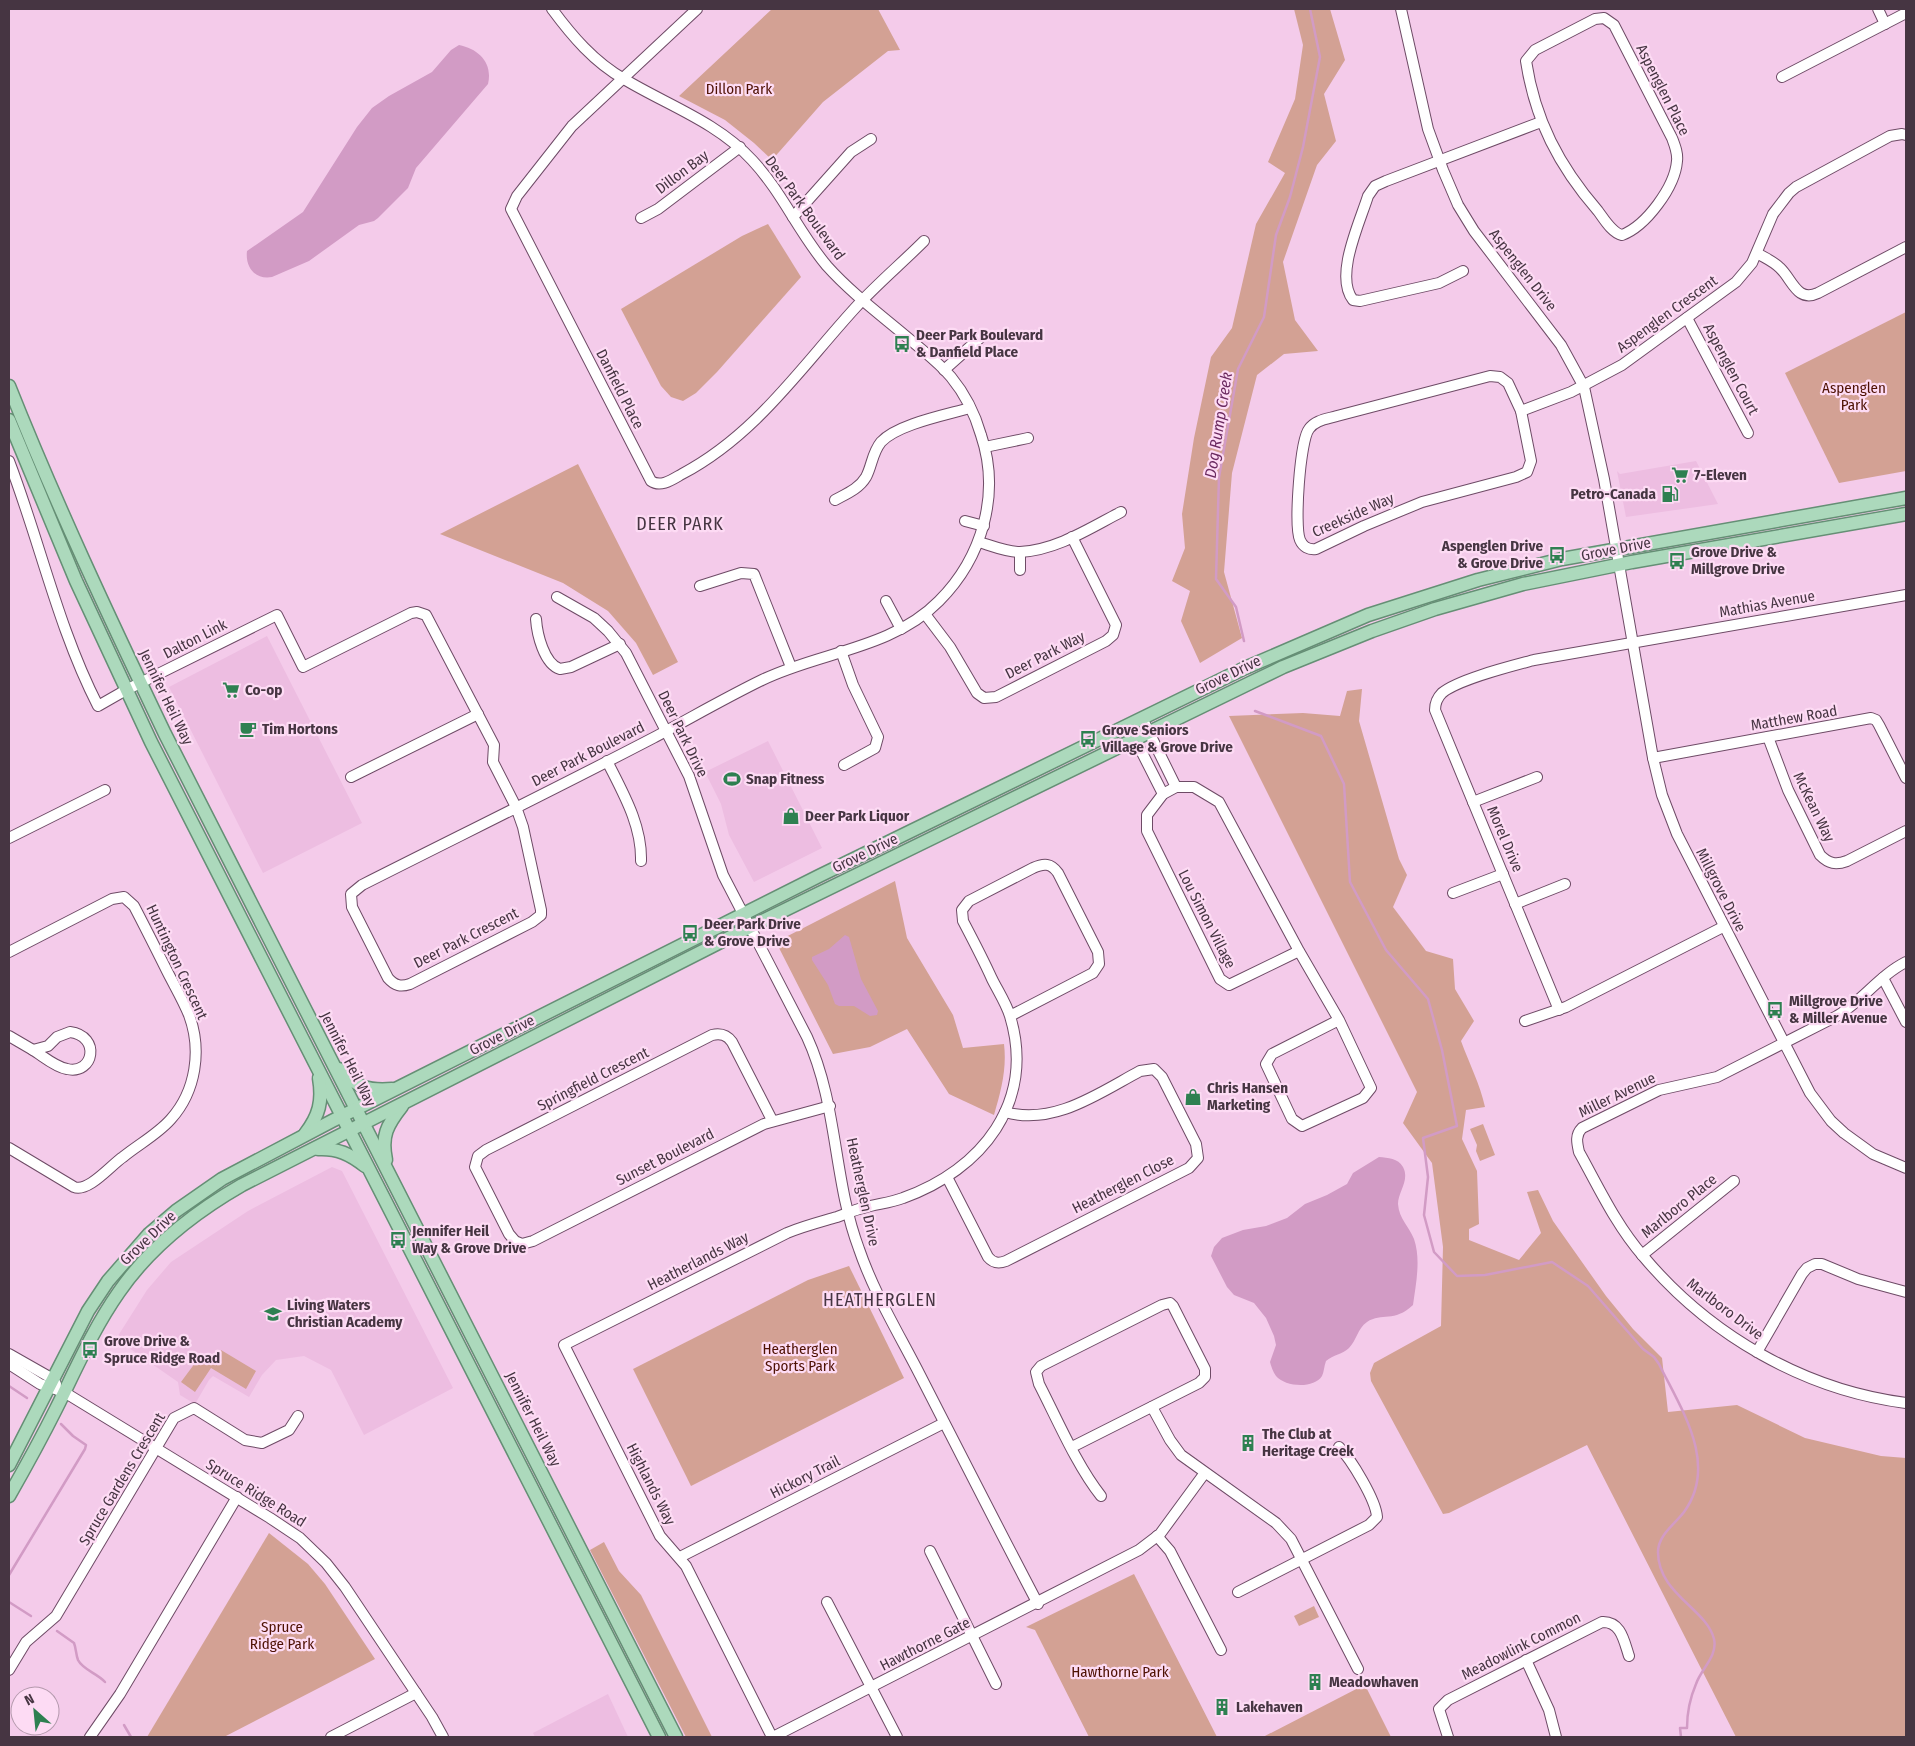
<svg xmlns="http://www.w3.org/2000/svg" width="1915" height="1746" viewBox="0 0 1915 1746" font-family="'Fira Sans Condensed',sans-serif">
<rect width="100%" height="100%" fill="#f4cbea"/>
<g fill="#edbde1">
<polygon points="1696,461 1718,504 1626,517 1617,471 1620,474"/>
<polygon points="267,636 362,823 263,873 169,687"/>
<polygon points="768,741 822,848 754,882 729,835 721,804 705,772"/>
<polygon points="332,1167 342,1171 453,1388 364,1435 331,1370 304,1356 276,1360 262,1375 249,1397 213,1376 209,1380 195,1404 180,1395 178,1382 116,1339 147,1290 171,1262 248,1211"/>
<polygon points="608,1694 628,1737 535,1737 533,1733"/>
</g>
<g fill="#d3a194">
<polygon points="772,9 878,9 900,50 888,51 823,102 772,160 754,143 725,120 679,96"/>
<polygon points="1294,9 1330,9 1345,60 1324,94 1336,141 1317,165 1283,262 1295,320 1318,351 1284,354 1257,375 1232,473 1224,572 1242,638 1200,663 1181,621 1190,591 1172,581 1185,548 1182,514 1194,438 1211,357 1232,328 1256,224 1285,173 1268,162 1295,99 1303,45"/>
<polygon points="768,224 801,277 717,372 696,393 683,401 671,397 661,386 621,309 742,236"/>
<polygon points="1906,312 1906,471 1839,483 1785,373"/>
<polygon points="578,464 678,662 653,675 636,643 608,611 563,583 440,534"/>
<path d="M1362 689 1359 721 1399 859 1407 875 1393 907 1426 951 1453 959 1455 989 1474 1021 1461 1041C1469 1063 1480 1084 1485 1107L1466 1110 1462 1139 1477 1171 1479 1224 1469 1229V1240L1519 1260 1541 1233 1527 1192 1538 1190 1553 1221 1606 1296 1633 1329 1662 1358 1668 1412 1737 1405 1805 1438 1881 1456 1906 1458V1737H1736L1587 1445 1449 1513 1443 1514 1371 1381 1370 1373 1374 1363 1441 1326 1443 1247 1432 1163 1403 1123 1417 1092 1229 716 1303 713 1340 716 1347 691Z"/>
<path d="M895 881 907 938 953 1015 963 1048 1004 1044C1007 1069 1001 1091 994 1115L949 1094 907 1029 870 1047 833 1054 776 942Z"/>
<polygon points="1483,1124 1495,1155 1480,1161 1476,1151 1477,1145 1470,1129"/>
<polygon points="849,1266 904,1378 691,1486 633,1369 808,1280"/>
<polygon points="221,1350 256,1371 246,1389 211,1368 195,1392 181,1382 198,1359 207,1365 212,1363"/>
<polygon points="269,1533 308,1564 325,1584 375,1659 224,1737 147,1737"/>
<polygon points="604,1542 619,1571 641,1595 712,1737 686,1737 590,1550"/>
<polygon points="1134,1574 1217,1737 1089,1737 1035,1630 1026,1627"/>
<polygon points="1314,1606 1319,1617 1299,1626 1294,1616"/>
<polygon points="1365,1685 1391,1737 1263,1737 1364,1685"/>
</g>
<g fill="#d29bc5">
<path d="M459 45C479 49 493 63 488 84L416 168 408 188 378 218 374 221 359 225 309 261 272 277C255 280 245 267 247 251L303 212 357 127 372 108 389 96 432 72 451 50Z"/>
<polygon points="845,935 849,937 861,979 878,1011 877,1015 870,1016 854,1006 839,1006 835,1004 828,985 812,960 812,957 829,949"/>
<path d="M1379 1157C1388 1158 1398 1158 1403 1167 1410 1180 1398 1192 1398 1204 1399 1219 1409 1226 1414 1239 1421 1259 1416 1284 1413 1305 1394 1323 1382 1312 1367 1322 1357 1329 1357 1340 1349 1348 1343 1354 1333 1355 1326 1361 1324 1366 1324 1372 1322 1376 1314 1389 1285 1387 1276 1376 1273 1372 1271 1366 1270 1362L1276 1345 1274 1336 1266 1318 1254 1303 1234 1295 1227 1287 1211 1256 1214 1247 1222 1238 1243 1230 1266 1226 1287 1218 1305 1204 1327 1195 1347 1184 1353 1173Z"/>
</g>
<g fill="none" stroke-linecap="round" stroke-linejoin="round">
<g stroke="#d29bc5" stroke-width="2.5">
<polyline points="1244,641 1236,607 1216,579 1219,477 1238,369 1264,317 1276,235 1290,197 1303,147 1320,57 1310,9"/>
<path d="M1255 711 1321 736 1344 784 1350 882 1386 950 1428 999 1442 1050 1457 1126 1423 1138 1428 1177 1424 1215 1434 1252 1457 1276 1485 1275 1552 1262 1588 1286 1643 1349 1654 1357 1659 1364C1681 1409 1719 1464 1684 1512 1675 1524 1658 1535 1658 1552 1658 1594 1707 1609 1714 1639 1718 1656 1701 1669 1696 1684 1690 1698 1687 1712 1687 1728H1680L1681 1737"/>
<polyline points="9,1386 27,1398"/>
<polyline points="9,1575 85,1449 86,1445 73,1436 61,1424"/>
<polyline points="9,1602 31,1616"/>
<path d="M57 1631 74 1643C76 1648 76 1655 78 1660 83 1670 97 1673 105 1682"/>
<polyline points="124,1725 131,1737"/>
</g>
<g stroke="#6e4b66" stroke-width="12">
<g id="minor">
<path d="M697 9 572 126 517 196 511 209 651 481C661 488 673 479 682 474 756 435 801 367 856 307 877 284 902 263 924 241"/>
<polyline points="1401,9 1428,129 1443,170 1458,205 1474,231 1561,345 1584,387 1604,479 1653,758 1662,795 1677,834 1810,1093 1831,1121 1844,1133 1873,1154 1906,1168"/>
<polyline points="1878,9 1885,24"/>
<path d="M1604 18 1614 25 1672 138C1675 146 1678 153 1677 161 1675 187 1646 226 1622 235 1612 233 1604 219 1598 211 1559 166 1535 120 1526 61L1535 50 1595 19Z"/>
<polyline points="1782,77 1906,13"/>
<polyline points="793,217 851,152 871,139"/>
<polyline points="641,218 658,209 740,147"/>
<path d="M1757 253C1765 258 1773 261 1780 268 1792 279 1797 303 1818 293L1906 247"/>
<path d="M1463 271 1439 283 1360 301 1353 300C1334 276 1360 222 1368 196L1375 186 1386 181 1541 122"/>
<polyline points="1687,318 1748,433"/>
<polyline points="944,370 981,337"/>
<path d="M1490 376 1500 377 1508 383 1521 411 1531 461 1527 472 1516 477 1422 502 1364 526 1316 549C1309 550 1303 547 1300 540 1294 526 1300 440 1309 429 1315 420 1327 419 1337 416Z"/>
<polyline points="1521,411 1571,392 1622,365 1736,282 1752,263 1773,214 1789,193 1796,187 1890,136 1902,134 1906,135"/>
<polyline points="985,447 1028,438"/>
<path d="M9 461C40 542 58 628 98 706L126 690 277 615 303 667 411 613 417 612 426 615 494 745 493 762 516 807 523 827 541 910V915L532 922 410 984C401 987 395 986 388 978L352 907 351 894 362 885C459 836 557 788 653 738 689 719 725 698 762 680 819 652 892 649 939 601 982 558 1001 494 981 435 975 414 965 394 951 377 940 364 927 354 914 343 885 318 853 295 827 266 799 233 782 192 752 160 717 122 667 105 624 79 594 62 572 36 552 9"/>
<path d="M835 500C846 494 859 489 866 477 872 466 872 453 881 442 898 424 946 415 970 408"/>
<polyline points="965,521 984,526"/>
<path d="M979 542C992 546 1006 552 1020 552 1057 550 1090 528 1121 512"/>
<polyline points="1020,552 1020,570"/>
<polyline points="700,586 741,573 754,574 791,667"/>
<path d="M557 597 594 618 608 631 626 653 689 776 723 875 807 1037C838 1104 833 1180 859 1249 874 1293 899 1334 920 1375 959 1451 998 1528 1038 1604"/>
<polyline points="886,601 901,629"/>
<polyline points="925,614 950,647 977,693 984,698 996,697 1106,641 1113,635 1116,625 1072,537"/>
<path d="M536 619C537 634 544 664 560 669L571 667 620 644"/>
<polyline points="841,651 853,685 878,737 875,748 844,765"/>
<polyline points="1142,718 1176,787"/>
<polyline points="1128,725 1163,794"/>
<path d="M1768 737 1788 790 1820 855C1829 864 1836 865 1847 861L1906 831"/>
<polyline points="1653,758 1871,718 1876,720 1879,725 1906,778"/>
<path d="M607 761C623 793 642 825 641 861"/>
<polyline points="351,777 478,714"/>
<polyline points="1473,802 1537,777"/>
<polyline points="9,838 105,790"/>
<polyline points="1453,893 1503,874"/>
<polyline points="1515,904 1565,884"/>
<polyline points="1299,951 1229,985 1220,979 1147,831 1147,815 1163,794 1176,787 1194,787 1219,802 1299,951 1339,1020 1371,1088 1363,1098 1302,1126 1292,1119 1266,1064 1272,1054 1339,1020"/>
<path d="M9 952 112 899 124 897 134 906C145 927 156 949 167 971 174 985 183 1000 189 1015 202 1050 196 1091 171 1119 158 1134 139 1144 123 1157 111 1165 88 1193 74 1187L9 1148"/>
<path d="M1906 962C1880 975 1862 1001 1837 1016L1717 1077 1659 1090 1582 1128C1575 1135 1577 1143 1579 1152 1599 1188 1616 1225 1643 1256 1709 1335 1804 1390 1906 1403"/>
<polyline points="1883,978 1906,1022"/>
<path d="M1559 1010 1435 710C1435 703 1437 698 1442 693 1459 679 1512 666 1534 660L1906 595"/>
<polyline points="1525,1021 1566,1007 1723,927"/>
<path d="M70 1032C101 1036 94 1075 67 1069 55 1067 43 1056 33 1050L48 1046 57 1037Z"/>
<polyline points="9,1036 33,1050"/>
<path d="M772 1120 732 1042C727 1035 721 1033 712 1035L486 1150 478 1156 475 1167 509 1234 515 1241 522 1244 533 1241 764 1124 830 1106"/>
<path d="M947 1177 988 1257C993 1263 998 1264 1006 1261L1189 1168 1198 1158 1196 1144 1162 1077 1154 1069 1140 1071C1099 1093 1054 1126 1005 1112"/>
<polyline points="1642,1255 1734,1181"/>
<polyline points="1757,1352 1802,1274 1807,1268 1815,1264 1822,1264 1858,1279 1906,1292"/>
<polyline points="9,1354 53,1379 56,1384"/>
<polyline points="9,1364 40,1384 64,1392 270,1518 300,1538 326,1563 345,1587 432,1717 443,1737"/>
<polyline points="1152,1407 1170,1440 1181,1455 1276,1523 1291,1539 1358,1669"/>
<path d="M1072 1447 1199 1383 1205 1377V1369L1173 1306 1170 1303 1162 1305 1041 1366 1036 1372 1039 1384C1057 1419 1077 1466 1101 1496"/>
<polyline points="1157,1536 1170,1551 1221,1650"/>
<polyline points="930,1551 996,1684"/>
<polyline points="680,1557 944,1423"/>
<path d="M1238 1592 1369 1525 1377 1517C1376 1500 1351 1459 1339 1447"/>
<polyline points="827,1602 897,1737"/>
<polyline points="1526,1660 1549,1710 1556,1737"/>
<polyline points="9,1670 26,1642 56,1616 174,1418 194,1408 245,1440 262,1443 289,1430 298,1416"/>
<polyline points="90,1737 120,1694 237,1497"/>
<polyline points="331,1737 416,1693"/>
<path d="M772 1737 686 1566 660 1536 564 1345 787 1233C804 1226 820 1222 837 1217 846 1214 854 1210 863 1208 876 1204 890 1203 903 1198 982 1170 1036 1102 1010 1016 1006 1003 998 991 992 979 983 959 973 940 963 921L962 910 969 901 1033 868C1044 863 1051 863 1058 873L1098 952 1099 964 1093 973 1010 1016"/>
<polyline points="773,1737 1139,1550 1160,1534 1204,1474"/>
<path d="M1448 1737 1439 1709 1448 1700 1602 1622C1621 1621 1624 1641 1629 1656"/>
</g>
</g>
<g stroke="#658f75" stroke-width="15">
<g id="major">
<path d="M9 386C56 504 110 619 165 734L676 1737"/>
<polyline points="9,420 76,581 151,742 659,1737"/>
<path d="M339 1069C357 1087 367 1091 392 1089"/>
<path d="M305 1134C319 1116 323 1101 319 1078"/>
<path d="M318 1149C337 1148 350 1154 365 1166"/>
<path d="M386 1160C381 1136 387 1125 402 1106"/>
<polyline points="9,1465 88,1311 108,1281 149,1234 176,1211 222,1179 332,1121 819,876 1245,668 1368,615 1478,580 1562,559 1906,498"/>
<path d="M9 1496C25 1468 41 1439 56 1409 76 1369 93 1329 119 1292 150 1247 195 1212 242 1185L750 927 1250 683 1283 667 1372 631 1435 609 1523 584 1632 562 1906 514"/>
</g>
</g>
<use href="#minor" stroke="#fff" stroke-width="10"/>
<use href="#major" stroke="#acd9bc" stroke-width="12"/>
</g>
<defs>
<g id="bus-bare" transform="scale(1.35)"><path d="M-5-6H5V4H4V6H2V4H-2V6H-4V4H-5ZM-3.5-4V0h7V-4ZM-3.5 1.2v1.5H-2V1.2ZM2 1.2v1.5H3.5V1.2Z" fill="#2e8051" stroke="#fddbf4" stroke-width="2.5" paint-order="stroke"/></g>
<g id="supermarket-bare" transform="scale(1.35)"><path d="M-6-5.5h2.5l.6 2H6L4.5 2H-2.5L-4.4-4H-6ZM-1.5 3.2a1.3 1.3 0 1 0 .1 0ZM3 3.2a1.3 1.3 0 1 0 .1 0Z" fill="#2e8051" stroke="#fddbf4" stroke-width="2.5" paint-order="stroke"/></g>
<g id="fuel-bare" transform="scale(1.35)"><path d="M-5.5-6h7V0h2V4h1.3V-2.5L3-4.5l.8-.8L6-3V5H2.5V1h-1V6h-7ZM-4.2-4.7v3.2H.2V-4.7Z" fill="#2e8051" stroke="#fddbf4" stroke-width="2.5" paint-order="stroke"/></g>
<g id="cafe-bare" transform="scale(1.35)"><path d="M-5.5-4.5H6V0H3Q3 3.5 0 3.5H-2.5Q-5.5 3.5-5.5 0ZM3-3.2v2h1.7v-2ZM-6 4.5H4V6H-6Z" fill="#2e8051" stroke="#fddbf4" stroke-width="2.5" paint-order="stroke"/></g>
<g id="stadium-bare" transform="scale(1.35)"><path d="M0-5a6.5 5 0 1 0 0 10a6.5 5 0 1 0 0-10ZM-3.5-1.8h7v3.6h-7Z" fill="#2e8051" stroke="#fddbf4" stroke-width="2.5" paint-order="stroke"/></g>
<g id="shop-bare" transform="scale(1.35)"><path d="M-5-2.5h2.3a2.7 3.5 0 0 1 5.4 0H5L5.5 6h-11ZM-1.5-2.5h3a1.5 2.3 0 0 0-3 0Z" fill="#2e8051" stroke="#fddbf4" stroke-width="2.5" paint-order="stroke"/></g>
<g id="school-bare" transform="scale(1.35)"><path d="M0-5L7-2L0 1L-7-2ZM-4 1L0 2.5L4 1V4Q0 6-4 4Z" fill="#2e8051" stroke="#fddbf4" stroke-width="2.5" paint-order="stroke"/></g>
<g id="building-bare" transform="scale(1.35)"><path d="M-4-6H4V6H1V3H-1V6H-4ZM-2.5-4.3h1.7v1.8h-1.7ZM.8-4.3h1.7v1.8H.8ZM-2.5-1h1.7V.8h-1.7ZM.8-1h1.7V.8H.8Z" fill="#2e8051" stroke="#fddbf4" stroke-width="2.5" paint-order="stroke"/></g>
</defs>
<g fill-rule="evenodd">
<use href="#bus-bare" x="902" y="344"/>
<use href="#supermarket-bare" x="1680" y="475"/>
<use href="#fuel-bare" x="1670" y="494"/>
<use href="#bus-bare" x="1557" y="555"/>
<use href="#bus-bare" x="1677" y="561"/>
<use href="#supermarket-bare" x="231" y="690"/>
<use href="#cafe-bare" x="248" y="729"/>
<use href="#bus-bare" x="1088" y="739"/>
<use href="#stadium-bare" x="732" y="779"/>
<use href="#shop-bare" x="791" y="816"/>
<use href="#bus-bare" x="690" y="933"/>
<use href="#bus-bare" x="1775" y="1010"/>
<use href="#shop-bare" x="1193" y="1097"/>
<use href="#bus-bare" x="398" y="1240"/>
<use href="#school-bare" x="273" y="1314"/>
<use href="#bus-bare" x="90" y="1350"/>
<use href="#building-bare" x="1248" y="1443"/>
<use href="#building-bare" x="1315" y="1682"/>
<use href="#building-bare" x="1222" y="1707"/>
</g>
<g text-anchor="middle" stroke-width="4.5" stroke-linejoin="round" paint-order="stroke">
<g font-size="15" fill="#4e1103" stroke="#fddbf4">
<text x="739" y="94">Dillon Park</text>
<text x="1854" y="393">Aspenglen<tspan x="1854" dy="17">Park</tspan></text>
<text x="800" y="1354">Heatherglen<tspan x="800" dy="17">Sports Park</tspan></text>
<text x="282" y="1632">Spruce<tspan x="282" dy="17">Ridge Park</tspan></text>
<text x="1120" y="1677">Hawthorne Park</text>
</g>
<g font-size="15" fill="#463542" stroke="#fddbf4">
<text transform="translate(1663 90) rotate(63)" y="5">Aspenglen Place</text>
<text transform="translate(682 172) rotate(-37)" y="5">Dillon Bay</text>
<text transform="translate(805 208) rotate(54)" y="5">Deer Park Boulevard</text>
<text transform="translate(1523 270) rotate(52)" y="5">Aspenglen Drive</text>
<text transform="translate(1667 314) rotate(-36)" y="5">Aspenglen Crescent</text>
<text transform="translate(1731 369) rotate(62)" y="5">Aspenglen Court</text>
<text transform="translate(620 389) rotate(63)" y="5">Danfield Place</text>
<text transform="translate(1353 515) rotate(-24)" y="5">Creekside Way</text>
<text transform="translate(1616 549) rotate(-11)" y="5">Grove Drive</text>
<text transform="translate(1767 604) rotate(-10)" y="5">Mathias Avenue</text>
<text transform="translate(195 639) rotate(-27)" y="5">Dalton Link</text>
<text transform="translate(1045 655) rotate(-27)" y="5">Deer Park Way</text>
<text transform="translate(1228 675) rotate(-26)" y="5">Grove Drive</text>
<text transform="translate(166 697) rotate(64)" y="5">Jennifer Heil Way</text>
<text transform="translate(1794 718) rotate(-10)" y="5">Matthew Road</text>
<text transform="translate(683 734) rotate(64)" y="5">Deer Park Drive</text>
<text transform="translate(588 754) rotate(-27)" y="5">Deer Park Boulevard</text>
<text transform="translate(1814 807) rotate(64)" y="5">McKean Way</text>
<text transform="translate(1505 839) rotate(67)" y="5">Morel Drive</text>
<text transform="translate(865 853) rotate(-26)" y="5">Grove Drive</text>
<text transform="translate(1721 890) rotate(63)" y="5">Millgrove Drive</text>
<text transform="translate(1207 919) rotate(63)" y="5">Lou Simon Village</text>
<text transform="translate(466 938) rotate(-27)" y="5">Deer Park Crescent</text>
<text transform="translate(177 962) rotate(65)" y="5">Huntington Crescent</text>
<text transform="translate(502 1035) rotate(-27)" y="5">Grove Drive</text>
<text transform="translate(348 1059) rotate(63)" y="5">Jennifer Heil Way</text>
<text transform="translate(593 1079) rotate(-27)" y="5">Springfield Crescent</text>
<text transform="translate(1617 1095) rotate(-26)" y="5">Miller Avenue</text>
<text transform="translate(665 1157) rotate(-27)" y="5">Sunset Boulevard</text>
<text transform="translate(1123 1184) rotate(-27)" y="5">Heatherglen Close</text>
<text transform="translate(863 1192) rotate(78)" y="5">Heatherglen Drive</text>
<text transform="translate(1679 1206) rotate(-39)" y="5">Marlboro Place</text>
<text transform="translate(148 1238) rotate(-44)" y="5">Grove Drive</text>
<text transform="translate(698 1261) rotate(-27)" y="5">Heatherlands Way</text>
<text transform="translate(1725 1309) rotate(37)" y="5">Marlboro Drive</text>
<text transform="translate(533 1419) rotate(63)" y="5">Jennifer Heil Way</text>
<text transform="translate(805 1477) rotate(-27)" y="5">Hickory Trail</text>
<text transform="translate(122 1479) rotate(-59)" y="5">Spruce Gardens Crescent</text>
<text transform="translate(651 1484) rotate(63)" y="5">Highlands Way</text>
<text transform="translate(256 1493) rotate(32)" y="5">Spruce Ridge Road</text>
<text transform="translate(925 1644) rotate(-27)" y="5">Hawthorne Gate</text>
<text transform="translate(1521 1646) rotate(-27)" y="5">Meadowlink Common</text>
</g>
<g font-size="15" font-weight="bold" fill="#463542" stroke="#fddbf4" text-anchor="start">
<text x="916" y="340">Deer Park Boulevard<tspan x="916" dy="17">&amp; Danfield Place</tspan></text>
<text x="1694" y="480">7-Eleven</text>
<text x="1656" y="499" text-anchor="end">Petro-Canada</text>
<text x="1543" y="551" text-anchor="end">Aspenglen Drive<tspan x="1543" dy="17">&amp; Grove Drive</tspan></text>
<text x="1691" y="557">Grove Drive &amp;<tspan x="1691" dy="17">Millgrove Drive</tspan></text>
<text x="245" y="695">Co-op</text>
<text x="262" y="734">Tim Hortons</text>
<text x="1102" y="735">Grove Seniors<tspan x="1102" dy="17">Village &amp; Grove Drive</tspan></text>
<text x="746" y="784">Snap Fitness</text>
<text x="805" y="821">Deer Park Liquor</text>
<text x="704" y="929">Deer Park Drive<tspan x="704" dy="17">&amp; Grove Drive</tspan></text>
<text x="1789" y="1006">Millgrove Drive<tspan x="1789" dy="17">&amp; Miller Avenue</tspan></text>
<text x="1207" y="1093">Chris Hansen<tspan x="1207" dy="17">Marketing</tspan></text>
<text x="412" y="1236">Jennifer Heil<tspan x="412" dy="17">Way &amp; Grove Drive</tspan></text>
<text x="287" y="1310">Living Waters<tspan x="287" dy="17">Christian Academy</tspan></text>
<text x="104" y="1346">Grove Drive &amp;<tspan x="104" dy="17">Spruce Ridge Road</tspan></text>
<text x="1262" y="1439">The Club at<tspan x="1262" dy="17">Heritage Creek</tspan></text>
<text x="1329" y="1687">Meadowhaven</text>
<text x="1236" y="1712">Lakehaven</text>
</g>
<g font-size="16" font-style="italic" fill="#6b2a60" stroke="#fddbf4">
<text transform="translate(1218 425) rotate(-81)" y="6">Dog Rump Creek</text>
</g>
<g font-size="18" letter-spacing="1" fill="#463542" stroke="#fddbf4">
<text x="680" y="530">DEER PARK</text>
<text x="880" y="1306">HEATHERGLEN</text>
</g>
</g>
<rect width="1915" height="1746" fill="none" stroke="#463542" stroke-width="20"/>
<g transform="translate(35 1711) rotate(333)"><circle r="24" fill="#fddbf4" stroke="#b499ad"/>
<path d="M0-4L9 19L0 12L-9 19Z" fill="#2e8051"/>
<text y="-8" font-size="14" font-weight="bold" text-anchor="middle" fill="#463542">N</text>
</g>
</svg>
